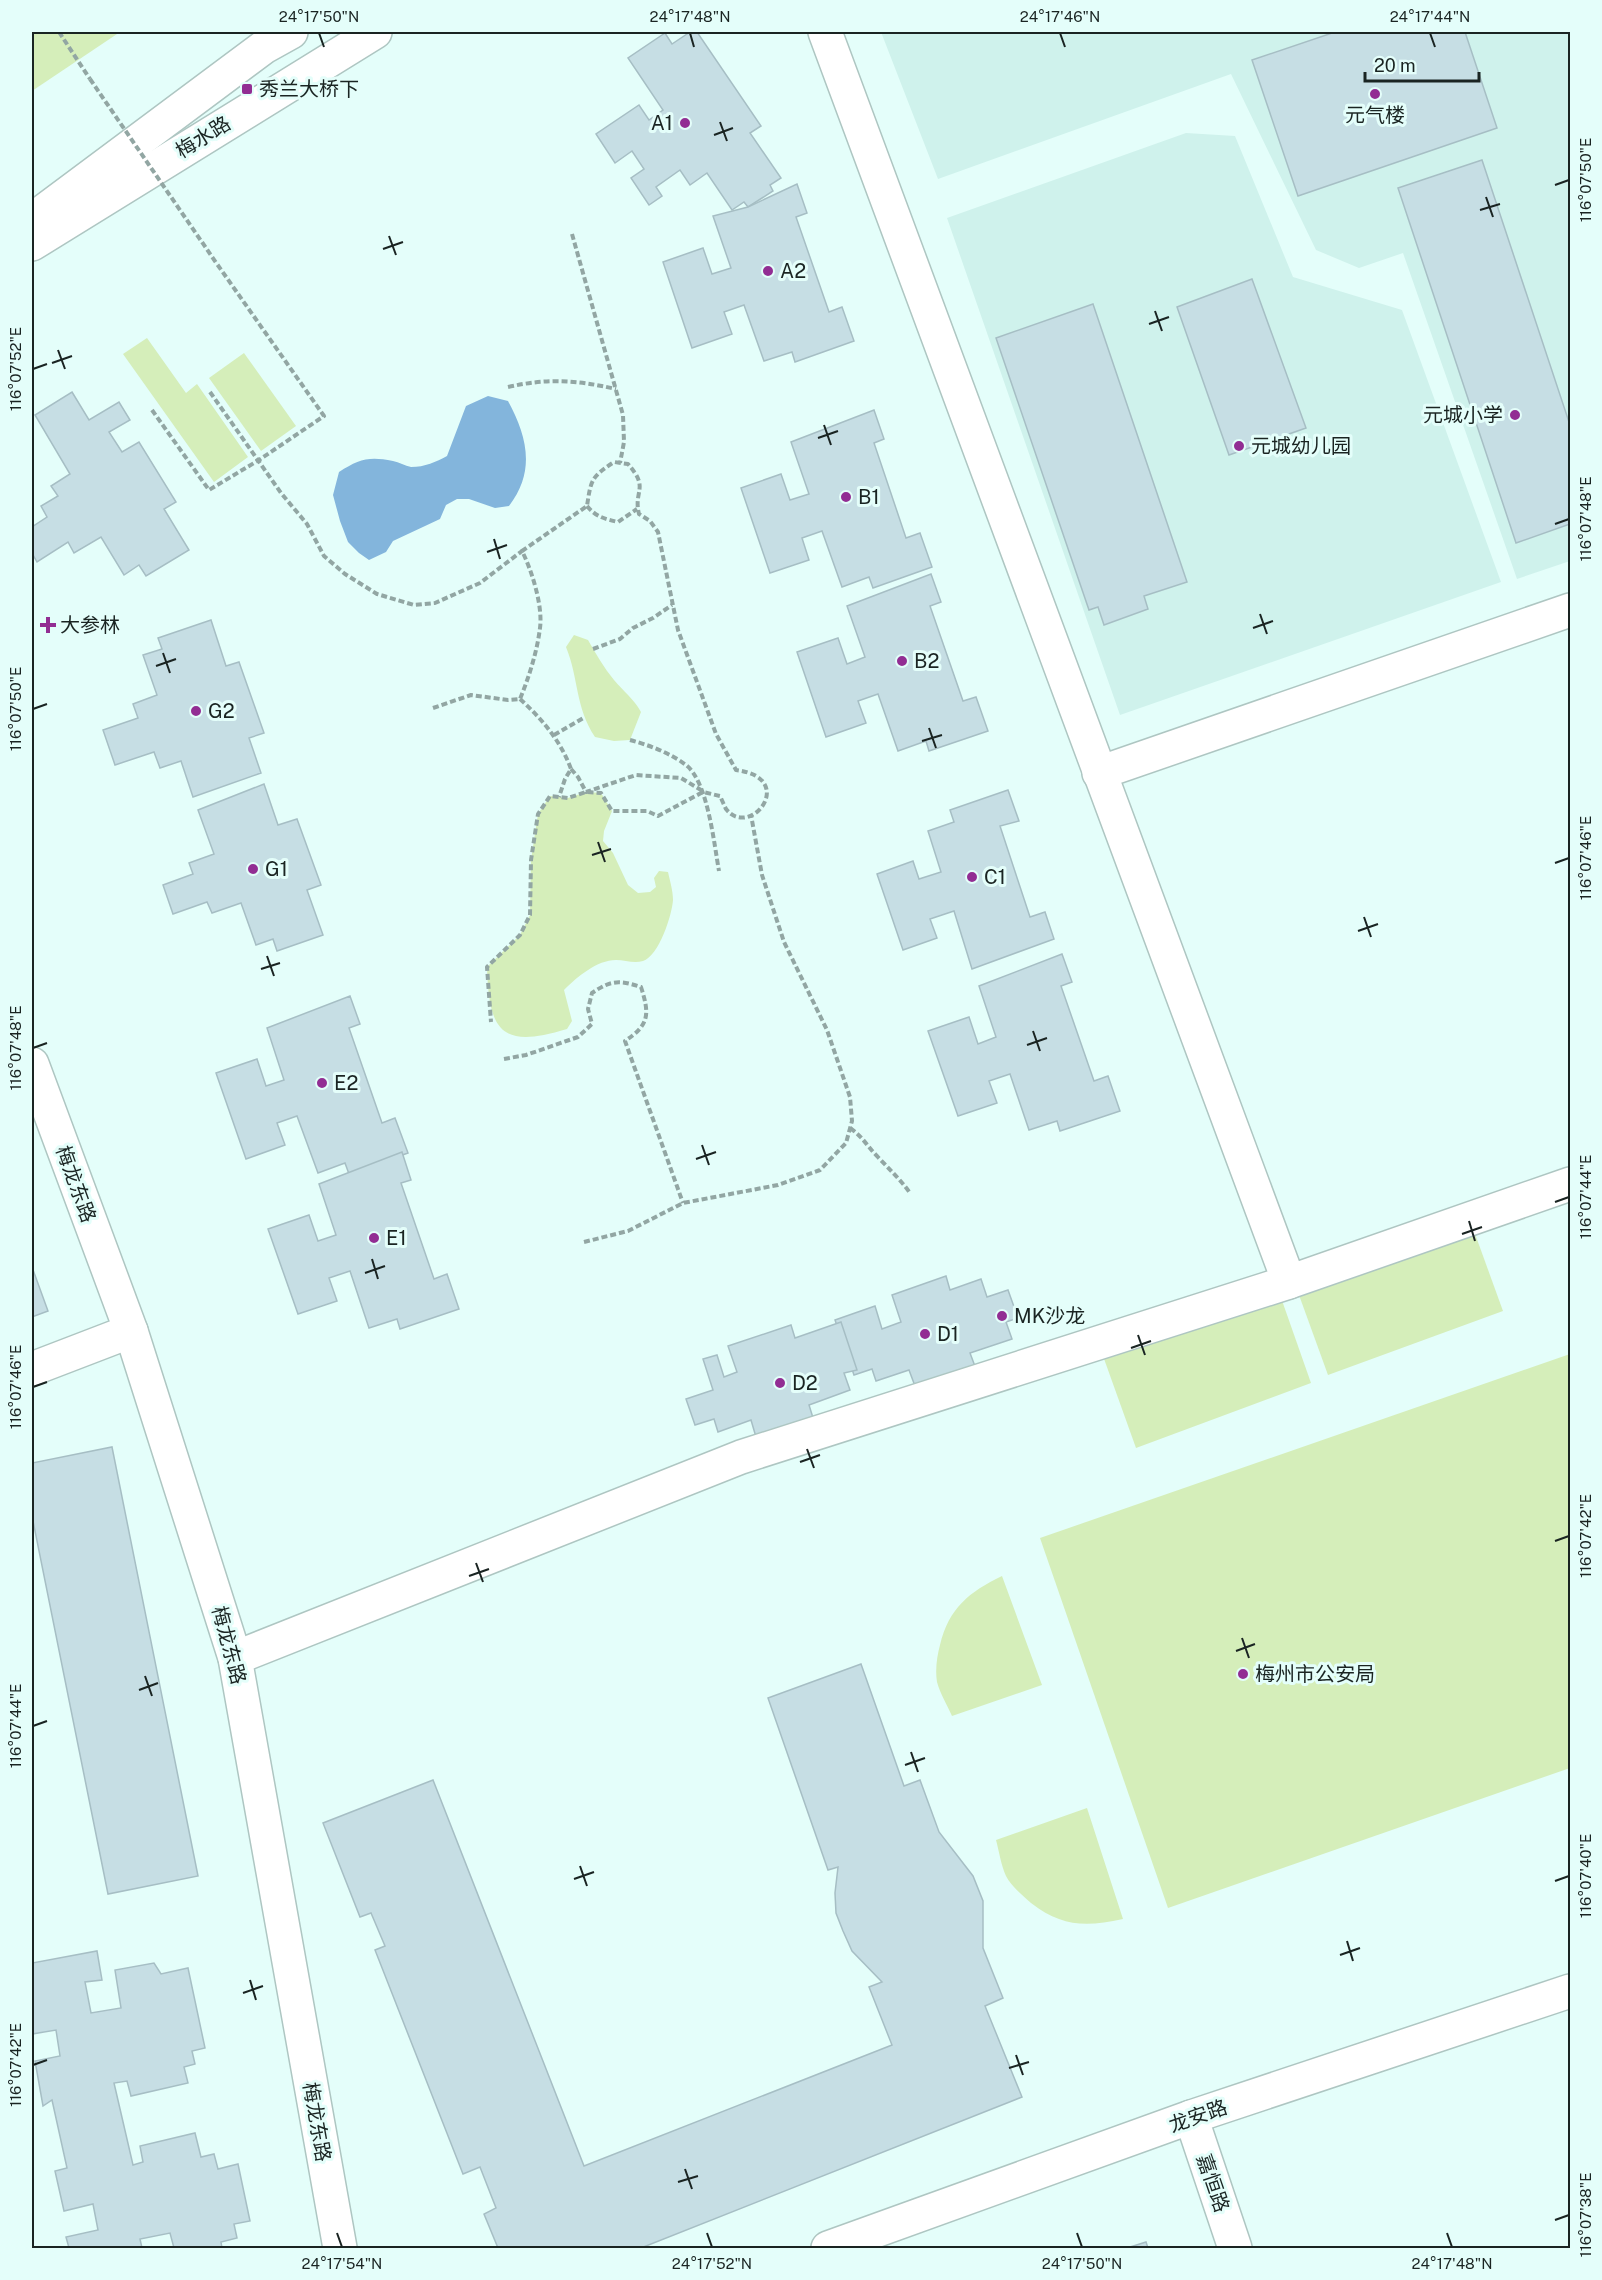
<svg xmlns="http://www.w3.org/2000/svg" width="1602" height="2280" viewBox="0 0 1602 2280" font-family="'Public Sans','Noto Sans SC',sans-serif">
<rect width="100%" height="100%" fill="#e4fefa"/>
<g fill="#cff2ec">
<polygon points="881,32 1570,32 1570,561 1517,579 1403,253 1359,268 1316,250 1231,74 938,179"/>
<polygon points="1186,133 1235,136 1293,277 1402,310 1501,582 1120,715 947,218"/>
</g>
<g fill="#d5eeba">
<polygon points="32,32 120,32 32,91"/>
<polygon points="147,338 186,393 197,384 248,457 214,482 123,354"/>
<polygon points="244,353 296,426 261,451 209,378"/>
<path d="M574 635 588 640C596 654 604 668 614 680 624 692 633 698 641 712L630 740 614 741 595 737C575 707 579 679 566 647Z"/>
<path d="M586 792 601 793 612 811 604 831 603 841 613 853 628 885 638 893 650 892 656 887 654 878 659 871 668 872C670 881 673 891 673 900 672 915 659 956 643 961 634 964 625 960 616 960 597 960 577 977 564 990L572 1021 567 1029C501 1049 489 1032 487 967L520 935 530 915 531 860 538 814 550 796 568 798Z"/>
<polygon points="1470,1220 1503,1311 1328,1375 1295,1284"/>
<polygon points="1279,1292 1311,1383 1136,1448 1103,1356"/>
<polygon points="1570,1354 1570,1768 1168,1908 1040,1538"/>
<path d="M1002 1576 1042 1685 952 1716C947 1705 940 1693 937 1682 935 1670 937 1656 940 1645 949 1608 969 1592 1002 1576Z"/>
<path d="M1087 1808 1123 1919C1086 1927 1062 1927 1031 1903 1022 1895 1011 1886 1006 1876 1001 1865 999 1851 996 1840Z"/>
</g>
<path fill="#83b5dc" d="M488 396 508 401C527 436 536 471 509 506L495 508 469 499H457L446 505 440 519 393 541 386 552 369 560 359 553 348 542 340 521 333 495 339 472C359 459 369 456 393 461 399 462 405 466 411 467 425 467 436 462 447 456L466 406Z"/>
<g fill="#c6dee4" stroke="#a6bec4" stroke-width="1.5">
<polygon points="690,32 697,32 761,126 750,133 781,178 770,185 773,191 748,207 744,202 732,210 707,173 690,185 680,170 656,187 662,196 649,205 631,178 644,169 632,151 615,163 596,134 639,105 649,120 663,110 628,58 665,33 672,44"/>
<polygon points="1335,32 1465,32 1497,128 1298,196 1252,60"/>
<polygon points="1482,160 1570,425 1570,524 1516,543 1398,188"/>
<polygon points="797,184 807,213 796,217 829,312 842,307 854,341 795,362 792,352 764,361 744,305 724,312 732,334 692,348 663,262 703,248 712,274 731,268 713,216 748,207"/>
<polygon points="1252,279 1306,428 1229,455 1177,307"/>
<polygon points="1093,304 1187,582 1144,596 1148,609 1104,625 1098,607 1089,610 996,338"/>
<polygon points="72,392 89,420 119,402 130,420 109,432 122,452 139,442 176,502 164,509 189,550 146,576 139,565 124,575 101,537 74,553 68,542 37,562 32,553 32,527 47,517 41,506 58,496 51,486 70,474 35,415"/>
<polygon points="874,410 884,439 874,443 906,538 920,533 932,567 873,588 869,577 842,587 822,531 802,538 809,560 770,573 741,488 781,474 790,500 809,494 791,442"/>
<polygon points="931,574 941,602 930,606 963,701 976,697 988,731 929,751 926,741 898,751 878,694 858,701 866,723 826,737 797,652 838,638 847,664 865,657 847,606"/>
<polygon points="211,620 226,666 239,662 264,733 249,738 261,773 193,797 181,761 160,768 154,752 115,765 103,730 138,718 133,704 157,695 143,655 162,649 158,638"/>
<polygon points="264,784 278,825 297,819 321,885 307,890 323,935 277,951 273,939 256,945 241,903 212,913 207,902 173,914 163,885 193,874 189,863 214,854 198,810"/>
<polygon points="1008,790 1019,821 1000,826 1030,917 1045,912 1054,939 972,969 954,911 930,919 937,938 903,950 877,874 913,861 919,879 941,872 928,831 954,822 950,810"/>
<polygon points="1062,954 1072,982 1061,986 1094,1081 1108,1076 1120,1111 1060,1131 1057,1121 1029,1130 1010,1074 989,1081 997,1103 958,1116 928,1031 969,1017 978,1044 996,1037 979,986"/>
<polygon points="350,996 360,1024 349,1028 382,1123 395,1118 408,1153 349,1174 345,1163 318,1173 297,1116 277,1123 285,1145 246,1159 216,1073 257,1059 266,1086 284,1080 267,1028"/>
<polygon points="402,1152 411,1180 401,1183 434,1279 447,1274 459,1309 400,1329 397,1319 369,1328 350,1271 329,1278 337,1301 298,1314 268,1229 309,1215 318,1241 336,1235 319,1184"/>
<polygon points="32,1267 48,1311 32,1317"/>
<polygon points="946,1276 950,1290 981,1279 987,1297 1008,1290 1018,1318 1006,1322 1012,1339 970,1353 976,1369 915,1386 909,1370 876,1381 872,1369 854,1375 835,1320 875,1306 882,1329 901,1322 892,1295"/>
<polygon points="841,1322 857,1370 844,1373 850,1390 809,1405 814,1421 756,1437 751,1420 718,1432 714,1419 695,1425 686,1399 713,1390 703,1359 717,1355 724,1377 737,1372 728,1346 791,1325 795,1338"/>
<polygon points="112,1447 198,1876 108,1894 32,1516 32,1463"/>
<polygon points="861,1664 904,1786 920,1780 939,1832 973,1876 983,1901 983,1948 1003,1998 985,2006 1022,2097 641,2248 498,2248 484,2214 496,2208 480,2167 463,2174 375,1950 385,1946 371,1913 360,1917 323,1823 433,1780 584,2166 892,2045 869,1987 882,1982 852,1951 843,1931 836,1913 835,1893 838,1867 828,1870 768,1698"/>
<polygon points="97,1951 102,1980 85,1982 91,2013 121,2008 115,1970 154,1963 161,1974 188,1968 205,2048 192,2051 195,2064 184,2067 188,2083 131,2096 127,2081 114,2083 133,2165 143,2162 140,2146 195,2133 201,2157 214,2154 218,2169 238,2164 250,2221 234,2224 237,2238 221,2242 222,2248 174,2248 170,2233 140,2239 142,2248 69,2248 66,2237 98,2230 93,2204 64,2211 55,2171 67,2168 52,2100 43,2106 35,2061 60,2056 56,2030 32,2034 32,1963"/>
<polygon points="1146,2242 1148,2248 1127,2248"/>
</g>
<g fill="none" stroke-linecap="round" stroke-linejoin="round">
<g stroke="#aec6c2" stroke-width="36">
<g id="minor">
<polyline points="825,32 1289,1282"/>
<polyline points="1099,773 1570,610"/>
<polyline points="32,1369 131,1331"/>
<polyline points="235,1658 741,1457 1289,1282 1570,1184"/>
</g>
</g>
<g stroke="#aec6c2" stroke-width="36">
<g id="tertiary">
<polyline points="32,1064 131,1331 235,1658 340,2248"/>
<polyline points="1191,2117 1235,2248"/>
<polyline points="828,2248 1191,2117 1570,1991"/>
</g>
</g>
<g stroke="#aec6c2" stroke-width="36">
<g id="secondary">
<polyline points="32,220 264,47 291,32"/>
<polyline points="32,244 375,32"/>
</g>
</g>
<g stroke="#92a6a3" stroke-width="4" stroke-dasharray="6 3" stroke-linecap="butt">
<polyline points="59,32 90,79"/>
<polyline points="572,234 623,415 624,442 620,463"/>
<path d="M508 387C548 378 576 380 616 389"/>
<polyline points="210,392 281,493 307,524 324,556 345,574 377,594 414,605 435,603 480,583 522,551"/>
<polyline points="152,410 209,490 259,460 324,416 217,264"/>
<path d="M587 506C596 517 605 519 618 522L637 509"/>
<polyline points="593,649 620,639 633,628 653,618 672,605"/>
<path d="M520 699C541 718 561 741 571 769L565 779 559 797"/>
<path d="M433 708 471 695 508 700 520 699C529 677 537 652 540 628 543 606 532 571 522 551L587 506C591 480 591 477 614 462L628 464C650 489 633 490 639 514L650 521 658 532 678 630 716 734 736 770C799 778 750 840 726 809 724 805 722 800 720 796L703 792 658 816 647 811H612L601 793 586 792 568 798 550 796 538 814 531 860 530 915 520 935 487 967 491 1022"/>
<polyline points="554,735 585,717"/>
<path d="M630 740C649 745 670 753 686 765 708 782 714 844 719 871"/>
<polyline points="571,769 578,777 586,792 636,775 681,778 701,790"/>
<path d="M504 1059 526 1055 578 1037 592 1024 588 1009 592 993C611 980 619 980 641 987 650 1015 649 1025 625 1041L683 1203"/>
<path d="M850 1128C863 1137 867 1146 877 1156 889 1169 900 1179 910 1193"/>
<polyline points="584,1242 628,1231 683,1203 778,1185 820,1170 846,1143 852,1121 850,1097 827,1030 784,942 762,875 751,815"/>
</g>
<use href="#minor" stroke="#fff" stroke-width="33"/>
<use href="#tertiary" stroke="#fff" stroke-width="33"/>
<use href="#secondary" stroke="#fff" stroke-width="33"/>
<polyline stroke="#92a6a3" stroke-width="4" stroke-dasharray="6 3" stroke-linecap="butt" points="90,79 217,264"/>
</g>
<path fill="none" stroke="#1a2422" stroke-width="2" d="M319 33 324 47M690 33 694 47M1060 33 1065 47M1430 33 1435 47M720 122 727 141M714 135 733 128M1555 185 1569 180M1486 197 1493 217M1480 210 1500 204M389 236 396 255M383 249 403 242M1155 311 1162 331M1149 324 1169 317M58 350 65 369M52 363 72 356M33 369 47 364M824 425 831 445M818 438 838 431M1555 524 1569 519M494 539 500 559M487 552 507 545M1260 614 1267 634M1253 628 1273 621M163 653 170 673M156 666 176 659M33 709 47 704M929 728 936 748M922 741 942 735M598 842 605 862M592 855 611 849M1555 863 1569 858M1364 917 1371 937M1358 931 1378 924M267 956 274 976M261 969 280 963M1033 1031 1040 1051M1027 1045 1047 1038M33 1048 47 1043M702 1145 709 1165M696 1159 716 1152M1555 1202 1569 1197M1469 1221 1475 1241M1462 1234 1482 1227M372 1259 378 1279M365 1273 385 1266M1138 1335 1145 1355M1131 1348 1151 1341M33 1387 47 1382M807 1449 814 1468M800 1462 820 1455M1555 1541 1569 1536M476 1563 483 1582M469 1576 489 1569M1242 1638 1249 1658M1236 1651 1255 1644M145 1676 152 1696M139 1690 158 1683M33 1726 47 1721M911 1752 918 1772M905 1765 925 1758M580 1866 587 1886M574 1879 594 1872M1555 1881 1569 1876M1347 1941 1353 1961M1340 1955 1360 1948M250 1980 256 2000M243 1993 263 1986M1016 2055 1023 2075M33 2065 47 2060M1009 2068 1029 2062M685 2169 692 2189M678 2182 698 2176M1555 2220 1569 2215M337 2233 342 2247M707 2233 712 2247M1077 2233 1082 2247M1447 2233 1452 2247"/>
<g fill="#922d93" stroke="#e4fefa" stroke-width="2">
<rect x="241" y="83" width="12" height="12" rx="3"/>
<circle cx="1375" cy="94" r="6"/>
<circle cx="685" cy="123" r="6"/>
<circle cx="768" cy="271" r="6"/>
<circle cx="1515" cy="415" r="6"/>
<circle cx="1239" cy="446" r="6"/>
<circle cx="846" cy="497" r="6"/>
<path d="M45 616h6v6h6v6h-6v6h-6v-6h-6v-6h6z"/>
<circle cx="902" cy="661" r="6"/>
<circle cx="196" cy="711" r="6"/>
<circle cx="253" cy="869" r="6"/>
<circle cx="972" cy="877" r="6"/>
<circle cx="322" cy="1083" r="6"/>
<circle cx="374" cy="1238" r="6"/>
<circle cx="1002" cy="1316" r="6"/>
<circle cx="925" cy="1334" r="6"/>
<circle cx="780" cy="1383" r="6"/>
<circle cx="1243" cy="1674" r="6"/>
</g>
<g text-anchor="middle" stroke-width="6" stroke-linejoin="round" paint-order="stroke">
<g font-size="20" fill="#1a2422" stroke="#e4fefa" text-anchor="start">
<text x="259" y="96">秀兰大桥下</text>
<text x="1375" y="122" text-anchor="middle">元气楼</text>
<text x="673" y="130" text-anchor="end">A1</text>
<text x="780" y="278">A2</text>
<text x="1503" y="422" text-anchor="end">元城小学</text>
<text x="1251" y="453">元城幼儿园</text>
<text x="858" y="504">B1</text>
<text x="60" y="632">大参林</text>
<text x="914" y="668">B2</text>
<text x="208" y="718">G2</text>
<text x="265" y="876">G1</text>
<text x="984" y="884">C1</text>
<text x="334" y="1090">E2</text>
<text x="386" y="1245">E1</text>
<text x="1014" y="1323">MK沙龙</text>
<text x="937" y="1341">D1</text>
<text x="792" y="1390">D2</text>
<text x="1255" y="1681">梅州市公安局</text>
</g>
<g font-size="20" fill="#1a2422" stroke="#e4fefa">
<text transform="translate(203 137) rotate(-32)" y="7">梅水路</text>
<text transform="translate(76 1184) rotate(70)" y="7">梅龙东路</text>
<text transform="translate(229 1645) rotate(75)" y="7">梅龙东路</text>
<text transform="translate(1198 2116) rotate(-19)" y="7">龙安路</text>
<text transform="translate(317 2122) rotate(80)" y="7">梅龙东路</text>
<text transform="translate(1213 2183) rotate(71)" y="7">嘉恒路</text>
</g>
</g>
<rect width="1602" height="2280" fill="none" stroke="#e4fefa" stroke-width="66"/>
<path d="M1365 72v9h114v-9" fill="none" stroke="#1a2422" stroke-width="3"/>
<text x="1374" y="72" font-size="18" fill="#1a2422" stroke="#e4fefa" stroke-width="4.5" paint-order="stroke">20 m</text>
<rect x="33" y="33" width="1536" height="2214" fill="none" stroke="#1a2422" stroke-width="2"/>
<g font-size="15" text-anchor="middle" fill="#1a2422">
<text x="319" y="22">24°17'50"N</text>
<text x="690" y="22">24°17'48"N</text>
<text x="1060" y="22">24°17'46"N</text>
<text x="1430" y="22">24°17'44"N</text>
<text transform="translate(1586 180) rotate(-90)" y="5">116°07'50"E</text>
<text transform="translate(16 369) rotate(-90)" y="5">116°07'52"E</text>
<text transform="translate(1586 519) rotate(-90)" y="5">116°07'48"E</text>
<text transform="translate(16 709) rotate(-90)" y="5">116°07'50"E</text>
<text transform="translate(1586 858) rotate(-90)" y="5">116°07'46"E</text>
<text transform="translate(16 1048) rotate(-90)" y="5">116°07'48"E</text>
<text transform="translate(1586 1197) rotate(-90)" y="5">116°07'44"E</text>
<text transform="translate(16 1387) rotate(-90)" y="5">116°07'46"E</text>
<text transform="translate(1586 1536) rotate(-90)" y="5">116°07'42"E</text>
<text transform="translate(16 1726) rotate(-90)" y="5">116°07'44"E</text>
<text transform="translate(1586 1876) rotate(-90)" y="5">116°07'40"E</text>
<text transform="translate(16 2065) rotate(-90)" y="5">116°07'42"E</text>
<text transform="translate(1586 2215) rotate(-90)" y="5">116°07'38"E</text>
<text x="342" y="2269">24°17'54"N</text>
<text x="712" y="2269">24°17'52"N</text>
<text x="1082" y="2269">24°17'50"N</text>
<text x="1452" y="2269">24°17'48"N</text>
</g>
</svg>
